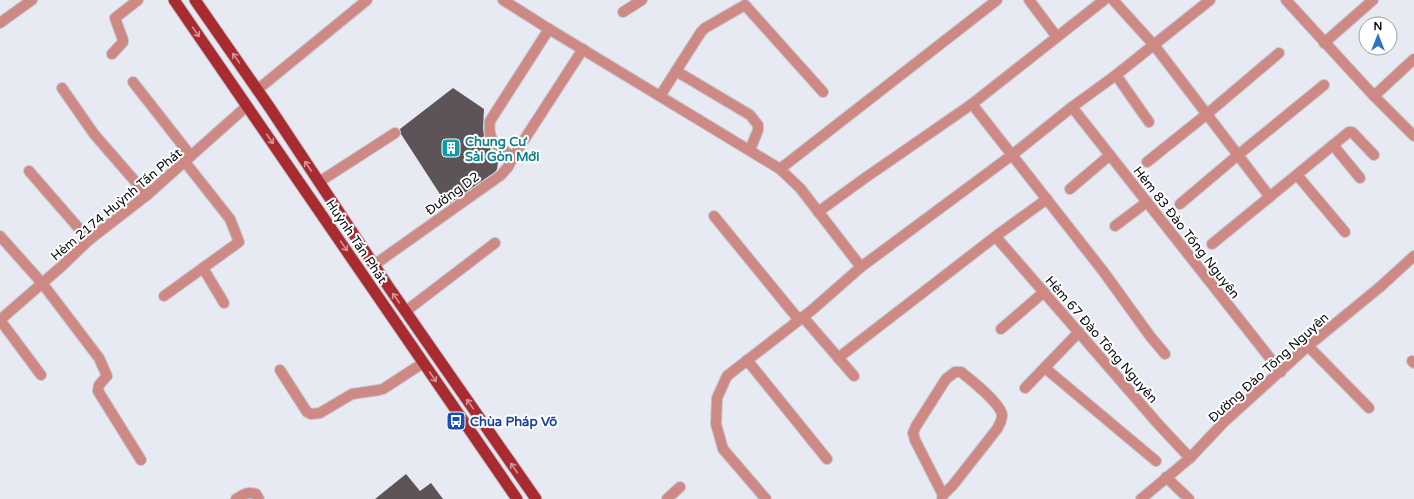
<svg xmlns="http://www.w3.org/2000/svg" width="1414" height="499" viewBox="0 0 1414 499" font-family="'Varela Round',sans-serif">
<rect width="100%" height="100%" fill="#e7e9f3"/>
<g fill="#5d5457">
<polygon points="453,88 484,109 483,128 484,136 485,141 495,156 498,162 497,169 495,172 447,205 401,134 400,129"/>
<polygon points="406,474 420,491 431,483 443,499 375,499"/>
</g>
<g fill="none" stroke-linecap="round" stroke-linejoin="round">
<g stroke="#c4c5ce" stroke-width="12">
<g id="minor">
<polyline points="503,0 549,29"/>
<polyline points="1029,0 1057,37"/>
<polyline points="1113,0 1154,45 1270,197"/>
<polyline points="1286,0 1374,96 1414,136"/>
<polyline points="623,12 642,0"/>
<polyline points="0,23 32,0"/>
<polyline points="1324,43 1373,0"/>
<polyline points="112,54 123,42 123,40 115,18 138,0"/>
<polyline points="676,71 750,115 758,125 758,130 750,150"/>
<polyline points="1116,75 1149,122"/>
<polyline points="133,82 191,156"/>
<polyline points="62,88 94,134 147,195"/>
<polyline points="257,90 367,0"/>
<polyline points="660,96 701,32 705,28 745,5 823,92"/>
<polyline points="1374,96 1414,59"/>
<polyline points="972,104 1103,271 1150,336 1165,354"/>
<polyline points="1072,107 1281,372"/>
<polyline points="1333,145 1360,178"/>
<path d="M513 157C497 145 487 143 490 121L549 29 780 169 800 188 861 267"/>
<polyline points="1147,162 1207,114 1279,53"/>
<polyline points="780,169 997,0"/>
<polyline points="29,171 89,240"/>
<polyline points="1297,175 1345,232"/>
<polyline points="319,182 395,133"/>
<polyline points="1070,189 1110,155"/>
<polyline points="1180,204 1238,155 1324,85"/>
<polyline points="818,212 865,178 972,104 1104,0"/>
<polyline points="714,216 799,320"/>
<polyline points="1115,226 1147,202"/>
<polyline points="0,236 42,283 99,358 107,376 99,385 98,391 141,460"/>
<polyline points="996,237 1159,425 1190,458"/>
<polyline points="1212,244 1349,132 1352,132 1374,155"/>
<polyline points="374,265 501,175 508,167 513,157 583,49"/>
<polyline points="203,268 224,303"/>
<polyline points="164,296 239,242 230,219 185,162"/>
<polyline points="406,311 495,243"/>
<polyline points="803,317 854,376"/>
<polyline points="0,320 62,266 89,240 147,195 247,106"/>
<polyline points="0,320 41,375"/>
<polyline points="1001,329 1044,292"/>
<polyline points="1308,346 1369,408"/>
<polyline points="838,358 1000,233 1047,199"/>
<polyline points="747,360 827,459"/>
<polyline points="1412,361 1414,363"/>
<polyline points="1045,368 1156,461"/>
<polyline points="280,370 307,412 311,414 320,413 352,394 379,390 383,389 423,363"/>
<polyline points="1025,388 1079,332"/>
<polyline points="1166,477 1189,499"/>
<path d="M236 499C243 495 247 491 256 494L259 499"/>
<polyline points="667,499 680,487"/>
<polyline points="766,499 723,449 716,424 717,398 727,376 812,310 861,267 1012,155 1072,107 1116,75 1210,0"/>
<path d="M942 499 943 495 953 485 997 429C999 425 1002 421 1002 415 1001 404 970 379 961 372H955L946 379 916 426 913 433 915 440 943 495"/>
<polyline points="1141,499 1190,458 1224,422 1308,346 1380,287 1414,256"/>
</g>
</g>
<g stroke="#c4c5ce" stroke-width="13">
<g id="primary">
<polyline points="174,0 517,499"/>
<polyline points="195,0 270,108 390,289 536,499"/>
</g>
</g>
<use href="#minor" stroke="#ce8985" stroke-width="10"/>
<use href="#primary" stroke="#a82b30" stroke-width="11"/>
</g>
<defs><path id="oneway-shaft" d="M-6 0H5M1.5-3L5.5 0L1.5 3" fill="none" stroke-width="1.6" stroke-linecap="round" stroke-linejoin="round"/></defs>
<g stroke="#d49598">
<use href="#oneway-shaft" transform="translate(196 32) rotate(55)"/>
<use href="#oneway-shaft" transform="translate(236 58) rotate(-125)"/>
<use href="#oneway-shaft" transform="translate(270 139) rotate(55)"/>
<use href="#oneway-shaft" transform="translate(308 166) rotate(-124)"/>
<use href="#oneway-shaft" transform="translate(344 246) rotate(55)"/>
<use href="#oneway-shaft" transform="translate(396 298) rotate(-125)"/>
<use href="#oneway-shaft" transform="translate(433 377) rotate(56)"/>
<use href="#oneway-shaft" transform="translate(470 404) rotate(-125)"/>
<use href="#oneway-shaft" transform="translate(514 468) rotate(-125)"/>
</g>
<defs>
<g id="building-square" transform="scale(1)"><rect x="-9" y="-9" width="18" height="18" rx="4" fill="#0f9aa8" stroke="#fff"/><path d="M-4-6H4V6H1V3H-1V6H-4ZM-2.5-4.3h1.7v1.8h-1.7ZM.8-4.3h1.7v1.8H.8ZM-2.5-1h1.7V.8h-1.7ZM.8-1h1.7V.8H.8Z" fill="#fff"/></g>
<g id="bus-square" transform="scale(1)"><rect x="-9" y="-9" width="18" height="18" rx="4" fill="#1a4fb4" stroke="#fff"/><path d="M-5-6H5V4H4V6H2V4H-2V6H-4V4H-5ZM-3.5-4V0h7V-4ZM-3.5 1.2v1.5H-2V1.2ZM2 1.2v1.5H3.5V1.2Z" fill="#fff"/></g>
</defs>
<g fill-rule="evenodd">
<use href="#building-square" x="451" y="148"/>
<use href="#bus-square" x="456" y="421"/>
</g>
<g text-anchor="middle" stroke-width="4" stroke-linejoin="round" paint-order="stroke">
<g font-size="13" font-weight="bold" fill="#0d838f" stroke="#fff" text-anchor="start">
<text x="465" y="146">Chung Cư<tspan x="465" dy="15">Sài Gòn Mới</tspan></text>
</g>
<g font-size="13" fill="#0a0b0e" stroke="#fff">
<text transform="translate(452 193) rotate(-36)" y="5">Đường D2</text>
<text transform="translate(116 204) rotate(-40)" y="5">Hẻm 2174 Huỳnh Tấn Phát</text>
<text transform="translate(1187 232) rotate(52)" y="5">Hẻm 83 Đào Tống Nguyên</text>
<text transform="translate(357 241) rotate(56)" y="5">Huỳnh Tấn Phát</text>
<text transform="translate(1102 339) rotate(49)" y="5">Hẻm 67 Đào Tông Nguyên</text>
<text transform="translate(1268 367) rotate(-42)" y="5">Đường Đào Tông Nguyên</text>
</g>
<g font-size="13" font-weight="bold" fill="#164399" stroke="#fff" text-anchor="start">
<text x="470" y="426">Chùa Pháp Võ</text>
</g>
</g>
<g transform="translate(1378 36)"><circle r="19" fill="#ffffff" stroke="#9d9d9f"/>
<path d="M0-3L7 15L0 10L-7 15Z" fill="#2b74c5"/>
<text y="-6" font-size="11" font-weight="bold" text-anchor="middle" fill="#0a0b0e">N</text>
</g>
</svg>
